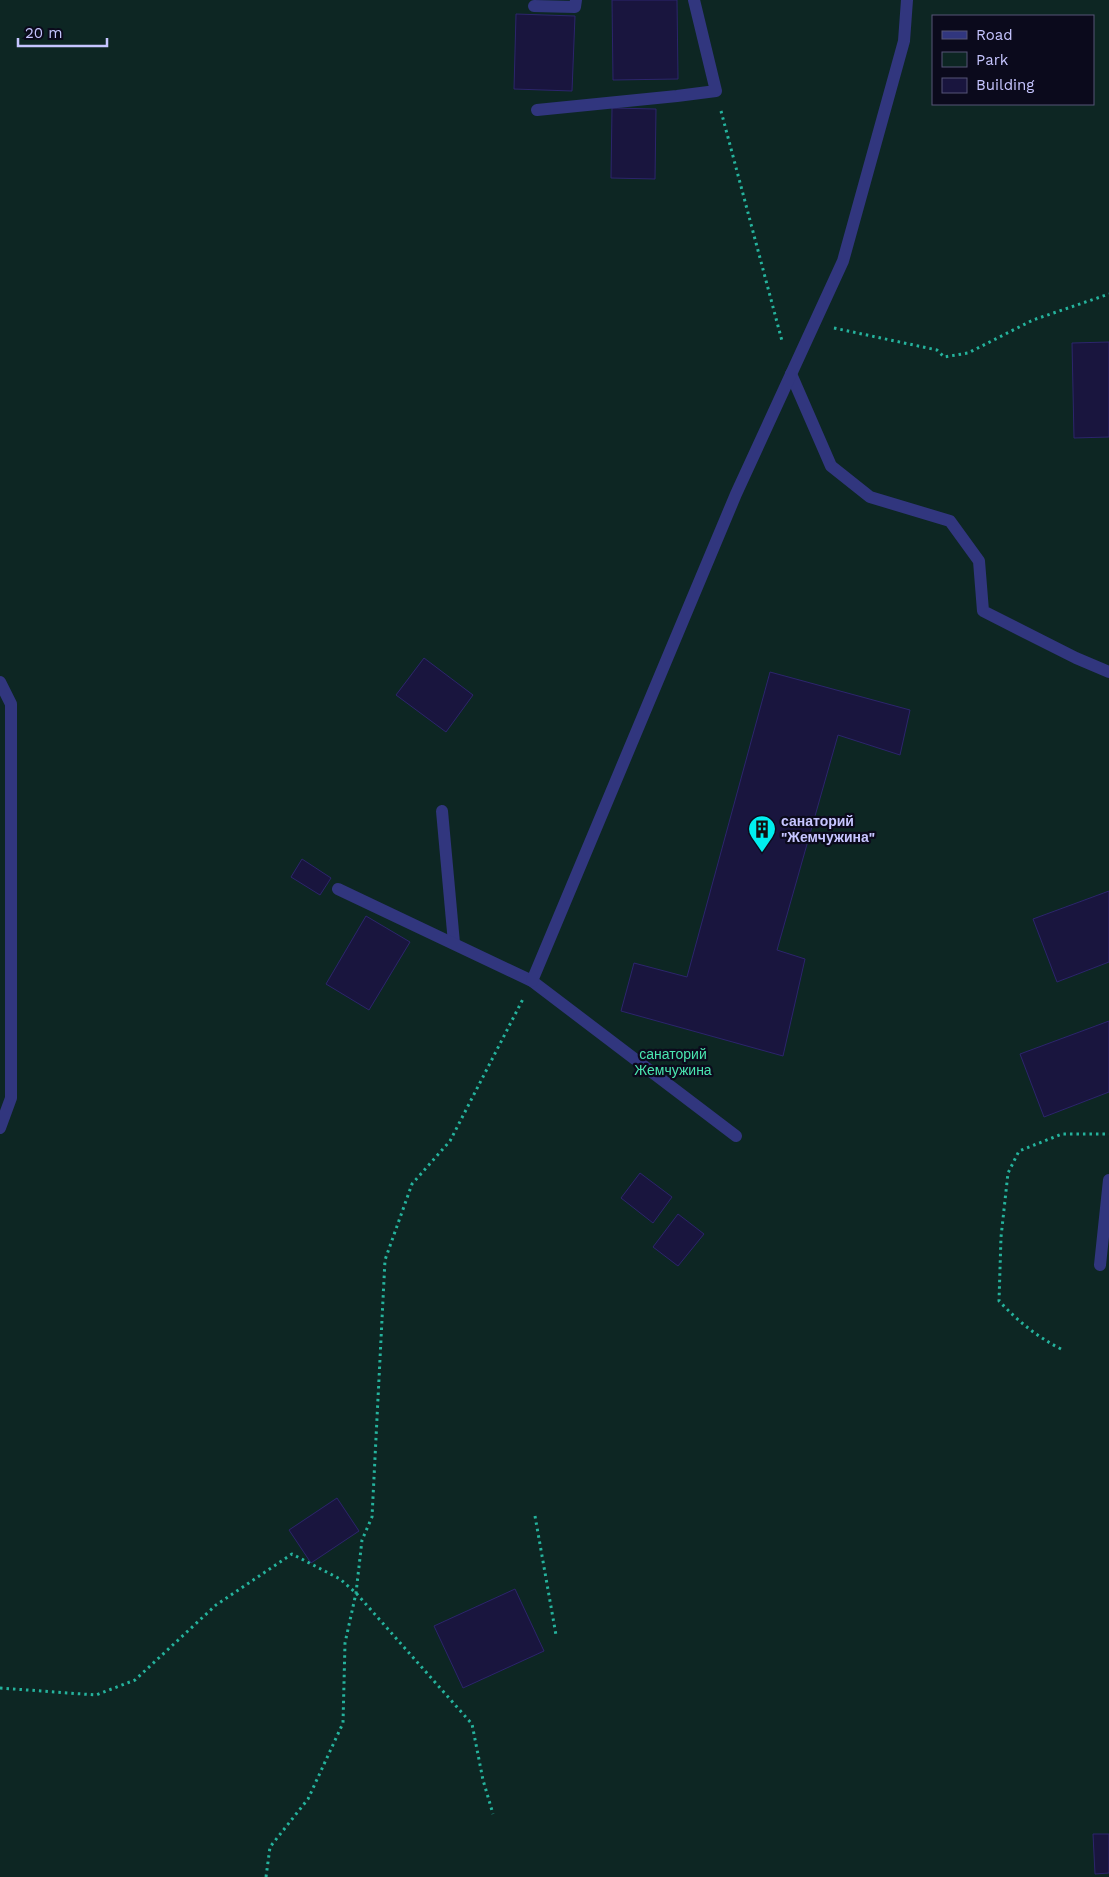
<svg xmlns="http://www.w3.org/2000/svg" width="1109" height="1877" viewBox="0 0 1109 1877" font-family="'Work Sans',sans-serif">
<rect width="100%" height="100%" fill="#0b0a1c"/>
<path fill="#0d2623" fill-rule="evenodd" d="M0 0H1109V1877H0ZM933 16H1093V104H933Z"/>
<g fill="#19153e" stroke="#2c256c">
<polygon points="612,0 677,0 678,79 613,80"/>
<polygon points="516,14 575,16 572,91 514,89"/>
<polygon points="612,108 656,109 655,179 611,178"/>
<polygon points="1109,342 1109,437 1074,438 1072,343"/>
<polygon points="424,658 473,695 446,732 396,695"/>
<polygon points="770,672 910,710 900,755 838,735 777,950 805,959 783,1056 621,1011 634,963 687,977"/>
<polygon points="302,859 331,878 320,895 291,877"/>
<polygon points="1109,891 1109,962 1057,982 1033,919"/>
<polygon points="366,916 410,942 369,1010 326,984"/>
<polygon points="1109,1021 1109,1092 1044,1117 1020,1054"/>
<polygon points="640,1173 672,1197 653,1223 621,1198"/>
<polygon points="678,1214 704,1234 678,1266 653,1247"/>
<polygon points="337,1498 359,1531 311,1563 289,1530"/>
<polygon points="515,1589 544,1651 463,1688 434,1626"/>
<polygon points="1093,1834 1109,1834 1109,1873 1095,1874"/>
</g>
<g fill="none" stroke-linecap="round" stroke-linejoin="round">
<g stroke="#25b39d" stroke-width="3" stroke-dasharray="2.5 4" stroke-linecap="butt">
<polyline points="721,111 782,341"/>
<polyline points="834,328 937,350 944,357 968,353 1033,320 1109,294"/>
<path d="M1061 1349C1036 1336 1019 1322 999 1301L1001 1237 1008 1173 1019 1151 1062 1134H1109"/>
<polyline points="535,1516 556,1635"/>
<polyline points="0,1688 96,1695 135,1680 216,1605 292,1554 340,1579 356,1593 472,1724 483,1780 493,1814"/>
<polyline points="266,1877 270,1847 308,1799 343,1723 345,1643 356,1593 362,1540 372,1517 385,1260 412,1184 450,1141 523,999"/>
</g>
<g stroke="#31367e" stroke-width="12">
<polyline points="534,6 575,7 576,0"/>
<polyline points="537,110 677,96 716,91 694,0"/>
<polyline points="791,374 831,466 870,497 950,521 979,561 983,611 1076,658 1109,672"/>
<polyline points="0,682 11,704 11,1098 0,1128"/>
<polyline points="442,811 454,943"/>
<polyline points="338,889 532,981 736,1136"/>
<polyline points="1100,1265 1109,1180"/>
</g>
<polyline stroke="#31367e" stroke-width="12" points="532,981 736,494 843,261 904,41 907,0"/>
</g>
<defs>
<g id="building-pin" transform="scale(1.4375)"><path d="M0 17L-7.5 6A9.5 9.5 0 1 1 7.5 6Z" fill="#00eff0" stroke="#0b0a1c"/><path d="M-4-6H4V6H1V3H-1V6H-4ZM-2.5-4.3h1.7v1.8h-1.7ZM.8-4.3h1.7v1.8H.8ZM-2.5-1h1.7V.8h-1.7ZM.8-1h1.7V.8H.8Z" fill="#111"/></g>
</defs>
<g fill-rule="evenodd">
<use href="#building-pin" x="762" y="829"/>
</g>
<g text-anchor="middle" stroke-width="4.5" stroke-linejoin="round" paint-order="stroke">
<g font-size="14" font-weight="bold" fill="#c6c5ff" stroke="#0b0a1c" text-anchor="start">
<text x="781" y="826">санаторий<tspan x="781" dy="16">"Жемчужина"</tspan></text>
</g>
<g font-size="14" fill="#4ae6b0" stroke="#0b0a1c">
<text x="673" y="1059">санаторий<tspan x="673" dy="16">Жемчужина</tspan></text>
</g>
</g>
<rect x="932" y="15" width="162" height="90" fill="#0b0a1c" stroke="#565577"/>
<rect x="942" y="31" width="25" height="8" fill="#31367e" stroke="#565577"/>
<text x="976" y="40" font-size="15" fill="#c6c5ff">Road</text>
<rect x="942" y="52" width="25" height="15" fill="#0d2623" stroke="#565577"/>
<text x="976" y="65" font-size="15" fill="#c6c5ff">Park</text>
<rect x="942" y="78" width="25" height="15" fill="#19153e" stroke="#565577"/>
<text x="976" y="90" font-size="15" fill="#c6c5ff">Building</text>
<path d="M18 38v8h89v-8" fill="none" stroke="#c6c5ff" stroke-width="2.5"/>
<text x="25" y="38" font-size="15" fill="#c6c5ff" stroke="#0b0a1c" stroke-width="4" paint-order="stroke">20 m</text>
</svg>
